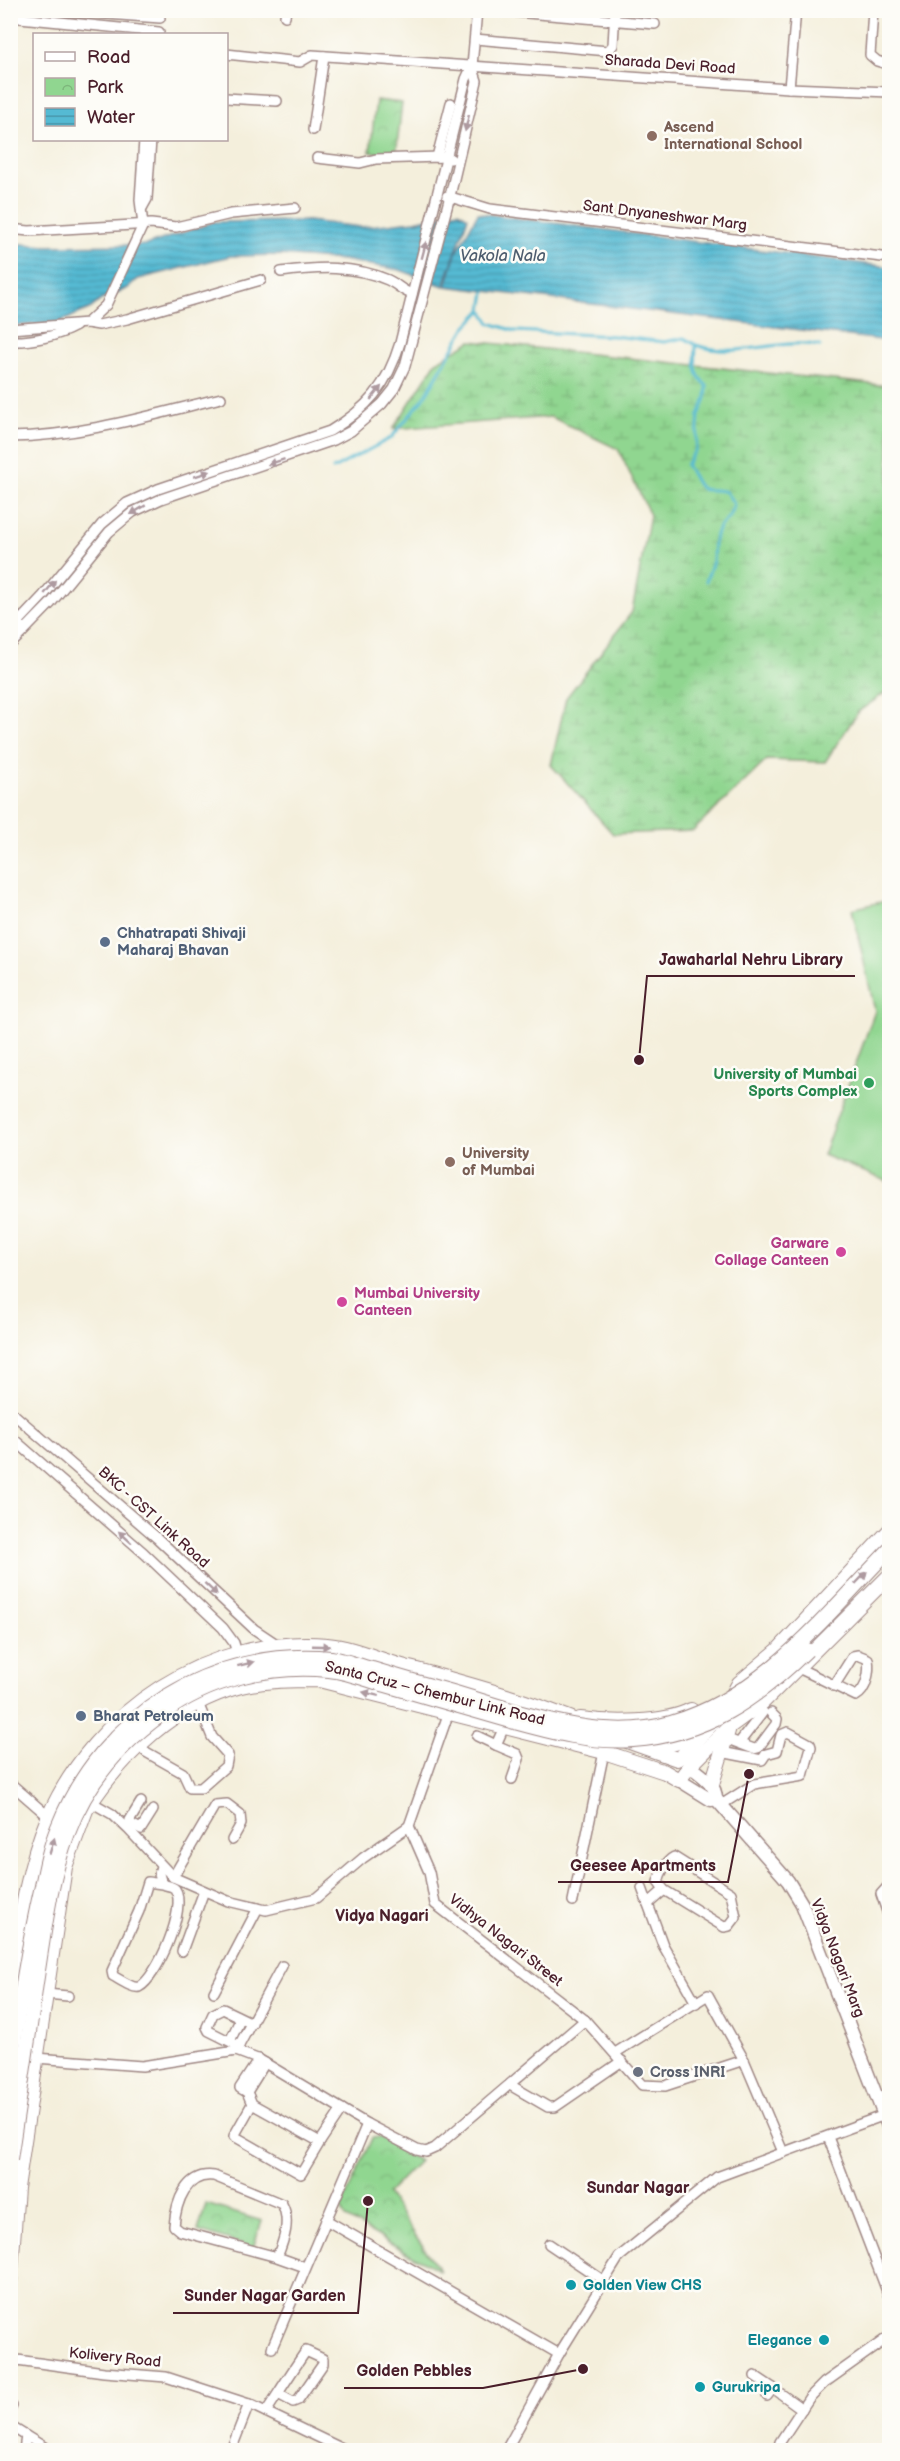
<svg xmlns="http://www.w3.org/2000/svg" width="900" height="2461" viewBox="0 0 900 2461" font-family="'Balsamiq Sans',sans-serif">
<defs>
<pattern id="wetland-marsh" width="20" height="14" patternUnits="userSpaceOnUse" patternTransform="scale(1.5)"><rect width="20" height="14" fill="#90d690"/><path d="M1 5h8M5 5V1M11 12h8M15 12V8" fill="none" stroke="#7eb77c"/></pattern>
<pattern id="park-crowns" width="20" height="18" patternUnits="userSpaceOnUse" patternTransform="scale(1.5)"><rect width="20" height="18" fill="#90d690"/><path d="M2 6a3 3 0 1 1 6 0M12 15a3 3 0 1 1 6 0" fill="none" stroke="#7eb77c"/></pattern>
<pattern id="water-rules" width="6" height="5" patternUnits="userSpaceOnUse" patternTransform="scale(1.5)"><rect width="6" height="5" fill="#55bad3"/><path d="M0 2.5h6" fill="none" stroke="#4897ab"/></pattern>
</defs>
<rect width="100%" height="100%" fill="#fdfcf7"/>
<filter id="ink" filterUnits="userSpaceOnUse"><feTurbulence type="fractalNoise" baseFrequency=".0167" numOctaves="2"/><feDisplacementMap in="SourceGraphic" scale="12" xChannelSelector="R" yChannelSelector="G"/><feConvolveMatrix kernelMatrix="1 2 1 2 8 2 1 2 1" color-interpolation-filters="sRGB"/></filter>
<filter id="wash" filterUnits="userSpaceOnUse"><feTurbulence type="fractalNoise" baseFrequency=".008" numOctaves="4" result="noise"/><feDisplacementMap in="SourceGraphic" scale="24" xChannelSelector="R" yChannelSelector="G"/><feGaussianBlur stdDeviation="1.35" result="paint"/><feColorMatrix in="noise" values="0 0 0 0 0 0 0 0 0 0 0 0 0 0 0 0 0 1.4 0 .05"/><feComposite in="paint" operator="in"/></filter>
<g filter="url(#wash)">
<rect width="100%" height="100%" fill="#f4efdc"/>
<polygon fill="url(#wetland-marsh)" stroke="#6d7a5e" stroke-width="1.5" points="471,341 889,386 889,690 858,712 825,762 767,760 693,831 613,834 551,765 566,698 632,612 650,515 618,449 551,417 393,429 436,362"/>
<g fill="url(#park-crowns)" stroke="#6d7a5e" stroke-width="1.5">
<polygon points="376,100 402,103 396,155 370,152"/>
<polygon points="380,2137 419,2161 387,2194 440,2271 346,2218 341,2208 372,2138"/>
<polygon points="206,2204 262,2221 253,2248 198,2231"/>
</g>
<polygon fill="#90d690" stroke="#6d7a5e" stroke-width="1.5" points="889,900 890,900 889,1182 823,1155 875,1011 852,909"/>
<g fill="url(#water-rules)" stroke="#506c7f" stroke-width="1.5">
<polygon points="458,211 468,217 444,286 400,270 342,260 281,255 230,256 138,279 128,288 101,300 91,308 58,323 11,326 11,243 45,246 146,245 214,222 308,221 361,227 415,221"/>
<polygon points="478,213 889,267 889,341 446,286 456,253"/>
</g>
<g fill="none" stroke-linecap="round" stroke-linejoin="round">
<g stroke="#55bad3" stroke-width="3">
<path d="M485 292 482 310 490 323 515 331 614 336 664 342 684 338 696 345C695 362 693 374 707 386L706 398 699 415 696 449 686 465C692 472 696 486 702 489 709 491 718 489 726 492L734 504 729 517 719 527 714 540 713 561 706 581"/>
<path d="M696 345C739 360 778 337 820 346"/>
<polyline points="333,469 391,438 424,398 465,328 482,310"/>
</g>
</g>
</g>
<g filter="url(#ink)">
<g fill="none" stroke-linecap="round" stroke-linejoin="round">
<g stroke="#9f8784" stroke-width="12">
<g id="minor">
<polyline points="54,10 160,18"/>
<polyline points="873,10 870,55 877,61 890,65"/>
<polyline points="515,12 655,24"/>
<polyline points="285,16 286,10"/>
<polyline points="10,17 159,32"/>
<polyline points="475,39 608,51 613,45 615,10"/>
<polyline points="226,54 300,62 312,55 789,88 890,92"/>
<polyline points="789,88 796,10"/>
<polyline points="226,98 277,101"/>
<polyline points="313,130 324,56"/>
<polyline points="437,157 451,103"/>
<polyline points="317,158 360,163 376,159 440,157 451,159"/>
<polyline points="447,196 490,209 890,258"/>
<polyline points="142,208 147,199 151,140"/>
<polyline points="10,229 29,231 151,224 176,227 231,214 295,208"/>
<path d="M281 272C318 267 353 265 388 280 397 284 402 291 412 294"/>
<polyline points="87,323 99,325 127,319 261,280"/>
<polyline points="10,329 87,323 106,305 143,225 140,200 144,140"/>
<path d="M10 341C31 342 58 336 76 326"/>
<polyline points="10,378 12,338"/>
<path d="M10 437C82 436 152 415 221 398"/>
<polyline points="10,605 20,625"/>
<path d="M10 631 43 596 102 524 127 503 158 489 330 431C368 408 387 386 400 343L466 79 472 66 477 10"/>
<polyline points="10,645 51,603 109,532 133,512 161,499 334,440 351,431 382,404 394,389 405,366 450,196 477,81 472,66"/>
<polyline points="10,1411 157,1538 254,1629 278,1645"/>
<polyline points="10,1436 144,1553 223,1628 234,1643 237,1653"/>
<path d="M798 1668C818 1677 837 1687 856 1696 867 1690 870 1671 868 1659L858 1655 853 1656 834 1686"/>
<polyline points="450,1709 409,1826 429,1872 435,1904 585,2020"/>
<polyline points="504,1727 496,1745 517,1754 519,1759 512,1779"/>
<polyline points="477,1736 496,1745"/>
<polyline points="725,1738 754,1749 758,1748 776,1724 777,1719 771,1713"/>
<polyline points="739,1743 763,1712"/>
<polyline points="139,1745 146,1752 183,1773 190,1788 201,1788 226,1766 228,1755 212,1737 198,1703"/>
<polyline points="721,1752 762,1760 766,1754 777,1751 781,1735 788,1732 810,1744 811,1747 803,1776 754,1784 721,1805"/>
<polyline points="10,1783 49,1817"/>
<polyline points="91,1802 112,1814 128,1829 173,1877 228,1901 266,1910 316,1898 363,1858 409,1826"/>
<polyline points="131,1824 141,1829 153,1810"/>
<polyline points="129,1827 130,1820 141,1802"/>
<path d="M161 1866 159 1874 162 1884C165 1885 173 1886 175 1889 188 1907 157 1978 139 1987 133 1989 119 1979 113 1976L112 1971 139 1911 148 1882 162 1884"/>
<polyline points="173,1877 215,1805 227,1804 240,1814 241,1824 232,1840"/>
<polyline points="890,1884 881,1894 890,1920"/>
<polyline points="642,1888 663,1945 696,2003"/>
<polyline points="573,1901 604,1752"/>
<path d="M648 1904 664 1890 658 1882C660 1873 666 1861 674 1857L731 1893 736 1917 729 1926 724 1927 664 1890"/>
<polyline points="182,1951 204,1891"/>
<polyline points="214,1992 258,1908"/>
<polyline points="46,1994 68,1996"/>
<polyline points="230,2041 239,2022 237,2016"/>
<polyline points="239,2046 209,2031 207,2027 213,2014 223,2009 252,2023"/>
<polyline points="236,2051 282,1966"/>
<polyline points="615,2053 708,1995 744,2060 783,2152"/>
<polyline points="36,2058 142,2066 236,2051 260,2060 367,2124 417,2150 426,2152 435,2148 585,2020 642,2085 665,2086 744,2060"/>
<polyline points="510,2085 548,2107 555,2107 622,2061"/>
<polyline points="247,2092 265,2063"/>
<polyline points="252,2104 320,2142 301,2174 234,2136 252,2104 247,2092 240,2088 259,2059"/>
<polyline points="828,2137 890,2299"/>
<polyline points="320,2142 342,2109"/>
<polyline points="326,2220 559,2354"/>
<polyline points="549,2244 604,2281"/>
<path d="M277 2257C284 2240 291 2221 282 2204L214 2176C186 2172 176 2202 174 2226L180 2231 277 2257 305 2267"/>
<polyline points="272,2348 367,2124"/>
<polyline points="10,2359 104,2372 166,2377 249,2404 345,2450"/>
<polyline points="755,2376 773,2388 767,2396"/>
<polyline points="773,2388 802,2409"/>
<polyline points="10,2409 12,2406"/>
<path d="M266 2412C279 2392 292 2371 306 2351L323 2359V2364L298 2400 293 2402 278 2394"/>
<polyline points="10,2426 49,2450"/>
<polyline points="24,2450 26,2436"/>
<polyline points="231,2450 249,2404"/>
<polyline points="506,2450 559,2354 619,2257 717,2177 890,2113"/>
<polyline points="778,2450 780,2442 809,2398 824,2383 890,2336"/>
</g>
</g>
<g stroke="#9f8784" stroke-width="15">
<g id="major">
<path d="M690 1766C701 1775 716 1783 716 1799L788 1881 802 1904 890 2131"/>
<polyline points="679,1780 711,1800 716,1799"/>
</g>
</g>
<g stroke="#9f8784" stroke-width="16">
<g id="highway">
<polyline points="731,1698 739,1683 778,1650 890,1530"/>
<path d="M580 1719C611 1723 663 1724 691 1710"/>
<polyline points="624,1740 677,1759 682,1756 719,1716"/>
<path d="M648 1745C664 1748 689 1741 701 1730"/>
<polyline points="712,1784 728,1731"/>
<path d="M10 1990C19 1932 25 1872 48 1818 95 1710 209 1635 327 1645 351 1647 378 1659 402 1666 464 1683 528 1700 587 1725"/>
<path d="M10 2282 17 2188 65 1867 86 1810C122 1754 176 1703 241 1686 267 1680 293 1680 319 1680L604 1752 665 1772 679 1780 690 1766 730 1726 763 1702 890 1575"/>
</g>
</g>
<use href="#minor" stroke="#fff" stroke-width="9"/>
<use href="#major" stroke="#fff" stroke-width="12"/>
<use href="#highway" stroke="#fff" stroke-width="14"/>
<g stroke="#9f8784" stroke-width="16" stroke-linecap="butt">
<g id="highway-bridge">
<path d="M10 2068C19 2007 28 1946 42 1886 46 1866 50 1846 58 1827 102 1716 211 1647 331 1658 344 1660 359 1666 372 1669 398 1677 423 1684 449 1691 518 1711 599 1744 671 1723 764 1696 825 1616 890 1549"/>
<path d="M10 2159C19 2100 28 2042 36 1983 44 1933 50 1880 68 1833 86 1784 120 1744 162 1714 209 1679 270 1664 329 1670 348 1672 368 1680 386 1685 428 1697 469 1709 511 1721 551 1732 592 1743 633 1740 706 1735 757 1699 807 1650"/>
</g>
</g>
<use href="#highway-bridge" stroke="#fff" stroke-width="14"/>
</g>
<defs><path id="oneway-solid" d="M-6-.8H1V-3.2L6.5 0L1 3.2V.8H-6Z" transform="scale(1.5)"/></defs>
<g fill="#ae9aa0">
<use href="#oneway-solid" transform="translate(467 123) rotate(103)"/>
<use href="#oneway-solid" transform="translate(424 250) rotate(-75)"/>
<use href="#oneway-solid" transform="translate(376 393) rotate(-51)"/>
<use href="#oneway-solid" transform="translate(276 462) rotate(162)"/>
<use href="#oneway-solid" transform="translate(202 474) rotate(-18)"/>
<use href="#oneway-solid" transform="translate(138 510) rotate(149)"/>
<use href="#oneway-solid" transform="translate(50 587) rotate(-51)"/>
<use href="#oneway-solid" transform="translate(125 1537) rotate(-138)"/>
<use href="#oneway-solid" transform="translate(861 1578) rotate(-46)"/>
<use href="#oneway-solid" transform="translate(211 1589) rotate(43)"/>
<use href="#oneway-solid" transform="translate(321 1646) rotate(2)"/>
<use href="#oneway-solid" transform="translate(246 1664) rotate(-14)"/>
<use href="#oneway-solid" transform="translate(371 1694) rotate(-166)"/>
<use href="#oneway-solid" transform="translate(52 1846) rotate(-73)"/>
</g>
</g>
<g fill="#8d6e63" stroke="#fdfcf7" stroke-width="2">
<circle cx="652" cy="136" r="6"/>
<circle cx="450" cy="1162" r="6"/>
</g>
<g fill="#5c6f8a" stroke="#fdfcf7" stroke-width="2">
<circle cx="105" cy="942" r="6"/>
<circle cx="81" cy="1716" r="6"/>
</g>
<circle fill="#2e9e5b" stroke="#fdfcf7" stroke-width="2" cx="869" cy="1083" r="6"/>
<g fill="#d1479c" stroke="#fdfcf7" stroke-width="2">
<circle cx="841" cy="1252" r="6"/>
<circle cx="342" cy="1302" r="6"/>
</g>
<circle fill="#6b7280" stroke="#fdfcf7" stroke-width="2" cx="638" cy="2072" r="6"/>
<g fill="#0f9aa8" stroke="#fdfcf7" stroke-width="2">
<circle cx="571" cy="2285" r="6"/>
<circle cx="824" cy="2340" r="6"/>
<circle cx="700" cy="2387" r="6"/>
</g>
<g text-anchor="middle" stroke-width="5" stroke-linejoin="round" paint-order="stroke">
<g font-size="15" fill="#4a1f2b" stroke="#fdfcf7">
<text transform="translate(670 64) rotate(4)" y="5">Sharada Devi Road</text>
<text transform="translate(665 215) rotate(7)" y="5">Sant Dnyaneshwar Marg</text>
<text transform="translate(154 1517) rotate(42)" y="5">BKC - CST Link Road</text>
<text transform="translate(435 1693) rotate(14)" y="5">Santa Cruz – Chembur Link Road</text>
<text transform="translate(506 1940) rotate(38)" y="5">Vidhya Nagari Street</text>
<text transform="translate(838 1958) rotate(69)" y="5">Vidya Nagari Marg</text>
<text transform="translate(115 2357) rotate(6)" y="5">Kolivery Road</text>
</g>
<g font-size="15" font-weight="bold" fill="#785e54" stroke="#fdfcf7" text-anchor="start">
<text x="664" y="132">Ascend<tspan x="664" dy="17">International School</tspan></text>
<text x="462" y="1158">University<tspan x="462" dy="17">of Mumbai</tspan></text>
</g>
<g font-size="15" font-weight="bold" fill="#4e5e75" stroke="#fdfcf7" text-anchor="start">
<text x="117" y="938">Chhatrapati Shivaji<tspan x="117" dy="17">Maharaj Bhavan</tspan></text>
<text x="93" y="1721">Bharat Petroleum</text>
</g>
<g font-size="15" font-weight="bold" fill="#27864d" stroke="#fdfcf7" text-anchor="end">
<text x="857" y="1079">University of Mumbai<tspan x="857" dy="17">Sports Complex</tspan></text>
</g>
<g font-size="15" font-weight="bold" fill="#b23c85" stroke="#fdfcf7" text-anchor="end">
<text x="829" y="1248">Garware<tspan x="829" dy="17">Collage Canteen</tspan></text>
<text x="354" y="1298" text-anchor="start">Mumbai University<tspan x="354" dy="17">Canteen</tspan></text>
</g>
<g font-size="15" font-weight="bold" fill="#5b616d" stroke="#fdfcf7" text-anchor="start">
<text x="650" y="2077">Cross INRI</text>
</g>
<g font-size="15" font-weight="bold" fill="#0d838f" stroke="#fdfcf7" text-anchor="start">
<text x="583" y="2290">Golden View CHS</text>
<text x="812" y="2345" text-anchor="end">Elegance</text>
<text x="712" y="2392">Gurukripa</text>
</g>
<g font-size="16" font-style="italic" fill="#4e5d6e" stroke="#fdfcf7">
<text x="503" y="261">Vakola Nala</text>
</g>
<g font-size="16" font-weight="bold" fill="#4a1f2b" stroke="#fdfcf7">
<text x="382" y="1921">Vidya Nagari</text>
<text x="638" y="2193">Sundar Nagar</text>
</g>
</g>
<path fill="none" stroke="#4a1f2b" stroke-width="2" d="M639 1060L647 976H855M749 1774L728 1882H558M368 2201L358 2313H173M583 2369L483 2388H344"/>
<g fill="#4a1f2b" stroke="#fdfcf7" stroke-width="2">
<circle cx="639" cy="1060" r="6"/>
<circle cx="749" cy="1774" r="6"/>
<circle cx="368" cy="2201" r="6"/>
<circle cx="583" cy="2369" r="6"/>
</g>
<g font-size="16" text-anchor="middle" font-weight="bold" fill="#4a1f2b" stroke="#fdfcf7" stroke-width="5" stroke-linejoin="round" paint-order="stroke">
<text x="751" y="965">Jawaharlal Nehru Library</text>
<text x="643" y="1871">Geesee Apartments</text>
<text x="265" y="2301">Sunder Nagar Garden</text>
<text x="414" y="2376">Golden Pebbles</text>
</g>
<rect width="900" height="2461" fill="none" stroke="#fdfcf7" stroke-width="36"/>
<rect x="33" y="33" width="195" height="108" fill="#fdfcf7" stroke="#b5a4a5" stroke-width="1.5"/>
<rect x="45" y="52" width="30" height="9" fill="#ffffff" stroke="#b5a4a5" stroke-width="1.5"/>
<text x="87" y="63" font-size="18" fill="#4a1f2b">Road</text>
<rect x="45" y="78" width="30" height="18" fill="url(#park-crowns)" stroke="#b5a4a5" stroke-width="1.5"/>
<text x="87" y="93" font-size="18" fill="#4a1f2b">Park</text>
<rect x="45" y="108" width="30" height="18" fill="url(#water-rules)" stroke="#b5a4a5" stroke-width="1.5"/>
<text x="87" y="123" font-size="18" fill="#4a1f2b">Water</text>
</svg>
